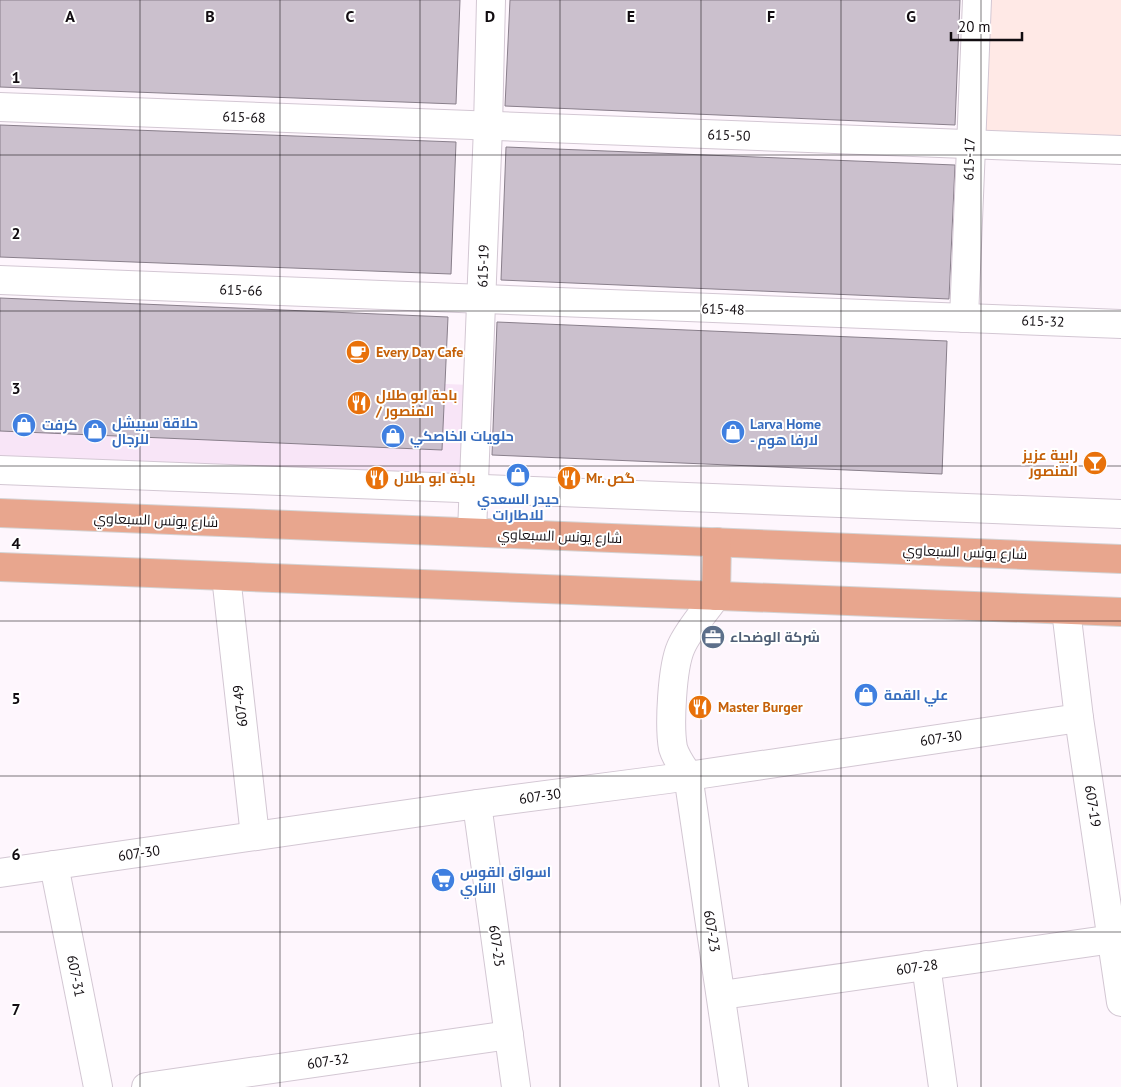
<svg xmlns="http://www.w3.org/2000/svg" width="1121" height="1087" viewBox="0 0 1121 1087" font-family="'PT Sans',Cairo,sans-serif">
<rect width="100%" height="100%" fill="#fef6fd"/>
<polygon fill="#f8e5f7" points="0,365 470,385 463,477 0,463"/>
<polygon fill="#ffe9e6" points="988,0 1121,0 1121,140 982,134"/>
<g fill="#cbc0cd" stroke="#897f8b">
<polygon points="0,0 460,0 456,104 0,87"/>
<polygon points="510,0 960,0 955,125 505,106"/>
<polygon points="0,125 456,142 451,274 0,257"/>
<polygon points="506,147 955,165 949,299 501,280"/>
<polygon points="0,298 448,317 442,450 0,431"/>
<polygon points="497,322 947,341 942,474 492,455"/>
</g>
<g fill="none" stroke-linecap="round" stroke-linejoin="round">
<g stroke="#d3c7d3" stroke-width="30">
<g id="minor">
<polyline points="0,107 1121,150"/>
<polyline points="0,280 1121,324"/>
<polyline points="964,318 977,0"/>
<polyline points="0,470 1121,514"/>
<polyline points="472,532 488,127 491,0"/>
<polyline points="226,576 255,836"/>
<path d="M716 596C705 612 689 629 681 647 672 667 669 726 673 748 676 758 682 766 688 775L734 1087"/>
<polyline points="1066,610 1079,718 1121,1002"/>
<polyline points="477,804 516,1087"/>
<polyline points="54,865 98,1087"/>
<polyline points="0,873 477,804 668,779 1079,718"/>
<polyline points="926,965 943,1087"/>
<polyline points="722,995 1113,939"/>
<polyline points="146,1087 509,1035"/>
</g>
</g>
<g stroke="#d4d3d4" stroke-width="30">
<g id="major">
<polyline points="0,513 1121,559"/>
<polyline points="0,567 1121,612"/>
<polyline points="716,596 717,542"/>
</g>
</g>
<use href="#minor" stroke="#fff" stroke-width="28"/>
<use href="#major" stroke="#e8a68e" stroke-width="28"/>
</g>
<path fill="none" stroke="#110c10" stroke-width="1" stroke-opacity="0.55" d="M140 0V1087M280 0V1087M420 0V1087M560 0V1087M701 0V1087M841 0V1087M981 0V1087M0 155H1121M0 311H1121M0 466H1121M0 621H1121M0 776H1121M0 932H1121"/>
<defs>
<g id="cafe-disc" transform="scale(1.25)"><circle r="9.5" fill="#e8710a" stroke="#fff"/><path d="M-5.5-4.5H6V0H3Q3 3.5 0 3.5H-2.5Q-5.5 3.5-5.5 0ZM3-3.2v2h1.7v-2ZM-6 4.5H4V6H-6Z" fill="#fff"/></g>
<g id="restaurant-disc" transform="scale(1.25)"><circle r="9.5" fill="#e8710a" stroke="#fff"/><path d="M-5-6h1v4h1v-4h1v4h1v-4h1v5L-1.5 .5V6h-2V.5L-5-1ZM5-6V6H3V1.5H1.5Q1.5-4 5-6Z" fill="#fff"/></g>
<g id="shop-disc" transform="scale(1.25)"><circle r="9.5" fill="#3f7fe0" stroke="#fff"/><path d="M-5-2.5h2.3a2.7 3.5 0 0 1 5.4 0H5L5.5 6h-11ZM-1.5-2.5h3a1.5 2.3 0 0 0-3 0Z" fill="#fff"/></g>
<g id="bar-disc" transform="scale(1.25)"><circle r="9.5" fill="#e8710a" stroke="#fff"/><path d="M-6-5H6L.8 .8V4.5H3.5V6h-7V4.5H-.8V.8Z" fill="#fff"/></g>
<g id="office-disc" transform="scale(1.25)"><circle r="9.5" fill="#5c6f8a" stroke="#fff"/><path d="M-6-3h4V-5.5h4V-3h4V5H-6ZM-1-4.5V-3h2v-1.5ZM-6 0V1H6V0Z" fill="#fff"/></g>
<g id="supermarket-disc" transform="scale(1.25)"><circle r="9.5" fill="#3f7fe0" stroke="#fff"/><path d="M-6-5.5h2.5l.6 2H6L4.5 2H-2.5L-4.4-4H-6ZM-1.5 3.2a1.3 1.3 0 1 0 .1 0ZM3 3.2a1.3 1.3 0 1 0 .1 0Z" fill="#fff"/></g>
</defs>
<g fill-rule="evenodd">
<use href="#cafe-disc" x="358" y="352"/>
<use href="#restaurant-disc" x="359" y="403"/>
<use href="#shop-disc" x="24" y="425"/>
<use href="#shop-disc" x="95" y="431"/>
<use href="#shop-disc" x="733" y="432"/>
<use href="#shop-disc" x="393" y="436"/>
<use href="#bar-disc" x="1095" y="463"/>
<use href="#shop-disc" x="518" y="475"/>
<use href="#restaurant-disc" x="377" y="478"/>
<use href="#restaurant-disc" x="569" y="478"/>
<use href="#office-disc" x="713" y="637"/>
<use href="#shop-disc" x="866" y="695"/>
<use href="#restaurant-disc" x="700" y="707"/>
<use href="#supermarket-disc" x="443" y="880"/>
</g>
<g text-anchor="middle" stroke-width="4" stroke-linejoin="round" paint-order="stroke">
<g font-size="14" fill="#110c10" stroke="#fff">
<text transform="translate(244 117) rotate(2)" y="5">615-68</text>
<text transform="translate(729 135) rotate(2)" y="5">615-50</text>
<text transform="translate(969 159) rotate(-88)" y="5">615-17</text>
<text transform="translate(483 266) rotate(-88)" y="5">615-19</text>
<text transform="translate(241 290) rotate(2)" y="5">615-66</text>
<text transform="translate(723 309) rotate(2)" y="5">615-48</text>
<text transform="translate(1043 321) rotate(2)" y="5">615-32</text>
<text transform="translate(156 520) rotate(2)" y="5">شارع يونس السبعاوي</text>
<text transform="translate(560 536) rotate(2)" y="5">شارع يونس السبعاوي</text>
<text transform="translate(965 552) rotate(2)" y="5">شارع يونس السبعاوي</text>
<text transform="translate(240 706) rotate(-97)" y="5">607-49</text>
<text transform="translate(941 738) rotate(-8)" y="5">607-30</text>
<text transform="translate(540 796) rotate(-8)" y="5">607-30</text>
<text transform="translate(1093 806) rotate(81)" y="5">607-19</text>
<text transform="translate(139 853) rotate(-8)" y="5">607-30</text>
<text transform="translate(712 931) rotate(81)" y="5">607-23</text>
<text transform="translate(497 946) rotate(82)" y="5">607-25</text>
<text transform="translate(917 967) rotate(-8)" y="5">607-28</text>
<text transform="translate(76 976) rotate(79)" y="5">607-31</text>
<text transform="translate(328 1061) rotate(-8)" y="5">607-32</text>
</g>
<g font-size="14" font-weight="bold" fill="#c56008" stroke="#fff" text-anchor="start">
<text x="376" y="357">Every Day Cafe</text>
<text x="376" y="400">باجة ابو طلال<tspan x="376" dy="16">/ المنصور</tspan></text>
<text x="1078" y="460" text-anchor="end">رابية عزيز<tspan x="1078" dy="16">المنصور</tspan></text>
<text x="394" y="483">باجة ابو طلال</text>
<text x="586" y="483">Mr. گص</text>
<text x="718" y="712">Master Burger</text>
</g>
<g font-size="14" font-weight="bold" fill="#366cbe" stroke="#fff" text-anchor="start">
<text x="112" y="428">حلاقة سبيشل<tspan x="112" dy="16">للرجال</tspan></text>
<text x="750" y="429">Larva Home<tspan x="750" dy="16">- لارفا هوم</tspan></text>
<text x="42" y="430">كرفت</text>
<text x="410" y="441">حلويات الخاصكي</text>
<text x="518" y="504" text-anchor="middle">حيدر السعدي<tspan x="518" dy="16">للاطارات</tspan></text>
<text x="884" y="700">علي القمة</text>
<text x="460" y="877">اسواق القوس<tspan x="460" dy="16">الناري</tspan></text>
</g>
<g font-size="14" font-weight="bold" fill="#4e5e75" stroke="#fff" text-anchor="start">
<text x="730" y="642">شركة الوضحاء</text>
</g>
</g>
<g font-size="16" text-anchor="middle" font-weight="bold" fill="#110c10" stroke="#fff" stroke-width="4" stroke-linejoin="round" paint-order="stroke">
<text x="70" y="22">A</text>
<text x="210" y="22">B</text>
<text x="350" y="22">C</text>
<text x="490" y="22">D</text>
<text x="631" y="22">E</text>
<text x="771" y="22">F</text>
<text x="911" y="22">G</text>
<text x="16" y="83">1</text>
<text x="16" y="239">2</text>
<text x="16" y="394">3</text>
<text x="16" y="549">4</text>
<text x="16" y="704">5</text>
<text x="16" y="860">6</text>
<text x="16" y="1015">7</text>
</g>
<path d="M951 32v8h71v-8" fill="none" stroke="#110c10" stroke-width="2.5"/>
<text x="958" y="32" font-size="15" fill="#110c10" stroke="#ffffff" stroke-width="4" paint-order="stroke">20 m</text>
</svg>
